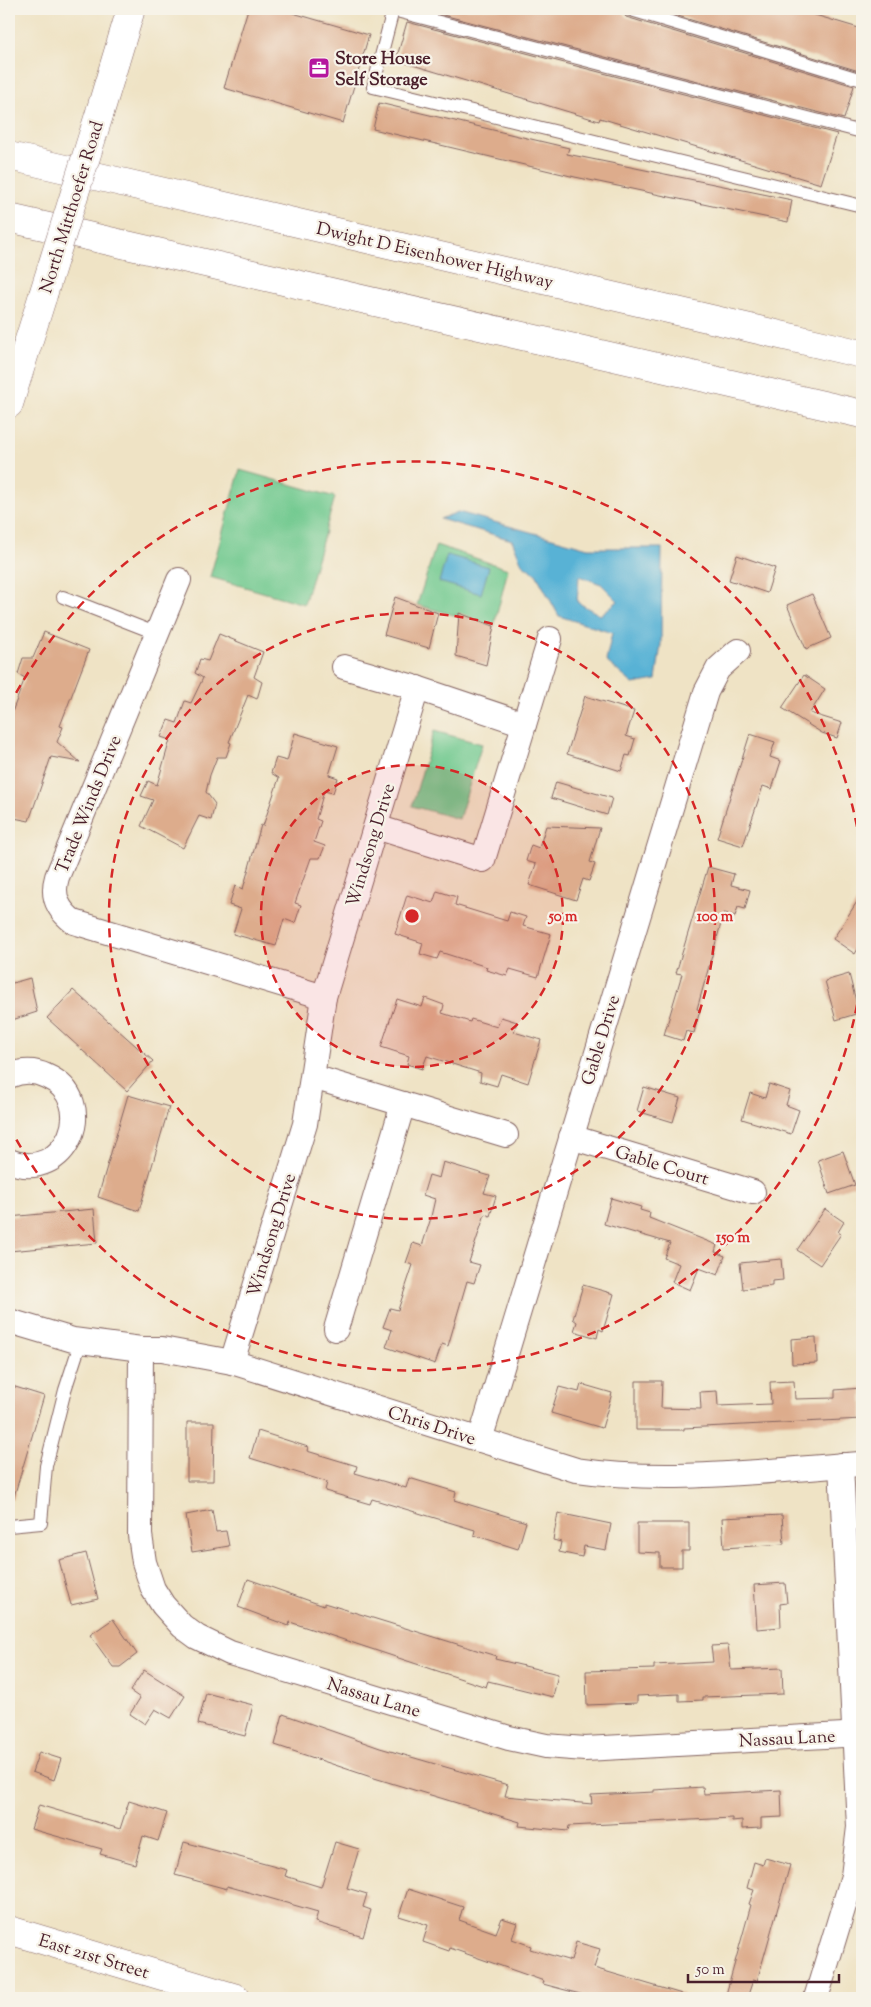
<svg xmlns="http://www.w3.org/2000/svg" width="871" height="2007" viewBox="0 0 871 2007" font-family="'Sorts Mill Goudy',serif">
<rect width="100%" height="100%" fill="#f7f3e8"/>
<filter id="ink" filterUnits="userSpaceOnUse"><feTurbulence type="fractalNoise" baseFrequency=".02" numOctaves="2"/><feDisplacementMap in="SourceGraphic" scale="10" xChannelSelector="R" yChannelSelector="G"/><feConvolveMatrix kernelMatrix="1 2 1 2 8 2 1 2 1" color-interpolation-filters="sRGB"/></filter>
<filter id="wash" filterUnits="userSpaceOnUse"><feTurbulence type="fractalNoise" baseFrequency=".0096" numOctaves="4" result="noise"/><feDisplacementMap in="SourceGraphic" scale="20" xChannelSelector="R" yChannelSelector="G"/><feGaussianBlur stdDeviation="1.12" result="paint"/><feColorMatrix in="noise" values="0 0 0 0 0 0 0 0 0 0 0 0 0 0 0 0 0 1.4 0 .05"/><feComposite in="paint" operator="in"/></filter>
<g filter="url(#wash)">
<rect width="100%" height="100%" fill="#efe3c5"/>
<g fill="#71c98f" stroke="#5e745d">
<polygon points="240,470 335,497 304,604 210,577"/>
<polygon points="436,545 508,569 494,626 417,605"/>
<polygon points="434,731 482,744 459,819 412,806"/>
</g>
<g fill="#58b2d5" stroke="#516880" fill-rule="evenodd">
<path d="M458 512 588 548H662L661 644 656 680 633 684 606 661 612 633 559 616 536 574 522 564 512 540 440 519ZM579 576 601 584 618 601 600 615 577 602Z"/>
<polygon points="447,555 489,567 481,594 439,582"/>
</g>
<g id="blocks">
<g fill="#ddac8c">
<polygon points="248,9 279,9 369,35 343,123 224,88"/>
<polygon points="420,9 620,9 626,17 854,86 844,119"/>
<polygon points="655,9 795,9 862,29 862,60 859,71"/>
<polygon points="407,22 837,134 821,184 600,118 599,121 396,60"/>
<polygon points="379,103 569,148 567,154 792,200 788,222 575,177 373,129"/>
<polygon points="737,555 775,568 767,593 729,580"/>
<polygon points="812,594 831,638 806,649 787,605"/>
<polygon points="395,597 438,613 429,648 384,635"/>
<polygon points="459,613 494,626 486,665 456,656"/>
<polygon points="44,632 89,650 60,726 63,727 57,742 80,762 51,757 29,821 9,817 9,720 25,678 18,674 23,658 33,658"/>
<polygon points="219,634 263,652 254,677 262,682 257,699 248,695 229,742 231,743 226,757 217,757 210,775 206,792 215,804 211,820 199,816 183,848 141,826 153,800 141,796 148,781 157,785 170,740 161,737 168,720 177,723 185,701 191,703 203,678 195,673 198,665 200,659 208,661"/>
<polygon points="804,675 825,689 810,713 842,723 837,738 822,733 782,708"/>
<polygon points="585,696 634,711 626,736 635,739 630,756 626,755 621,771 567,754"/>
<polygon points="295,733 338,746 329,775 338,778 333,793 324,791 316,819 321,821 314,842 325,846 320,858 311,858 295,903 301,905 295,923 284,919 276,946 233,934 241,909 229,905 235,886 243,889 261,825 263,826 279,778 271,773 276,758 287,761"/>
<polygon points="750,734 775,742 770,757 781,761 772,789 763,786 743,846 717,838"/>
<polygon points="556,782 612,798 607,815 551,798"/>
<polygon points="546,826 600,828 590,862 595,864 589,881 583,879 576,900 529,885 536,864 526,861 531,845 539,848"/>
<polygon points="708,867 734,874 731,885 750,890 745,909 738,907 735,916 724,913 697,1009 700,1010 694,1033 686,1031 683,1041 664,1035 682,974 676,973"/>
<polygon points="437,891 457,897 455,905 507,921 510,912 526,917 523,926 551,934 538,977 510,969 507,976 486,970 487,967 440,952 437,959 420,954 423,943 395,934 407,895 433,903"/>
<polygon points="862,894 862,942 855,954 833,939"/>
<polygon points="849,974 859,1013 836,1020 825,981"/>
<polygon points="30,978 37,1012 9,1021 9,984"/>
<polygon points="73,990 153,1061 127,1091 47,1018"/>
<polygon points="425,998 444,1005 442,1013 470,1022 471,1019 497,1027 501,1017 517,1022 514,1032 541,1040 528,1083 501,1074 497,1086 480,1081 481,1073 427,1056 422,1069 407,1064 409,1056 381,1047 397,999 422,1007"/>
<polygon points="769,1084 790,1091 786,1105 799,1110 791,1134 742,1119 750,1093 765,1098"/>
<polygon points="644,1087 680,1098 673,1122 637,1111"/>
<polygon points="128,1095 169,1107 139,1211 98,1197"/>
<polygon points="843,1151 855,1185 829,1194 818,1160"/>
<polygon points="443,1162 490,1176 484,1193 496,1196 490,1216 485,1214 469,1262 480,1265 474,1283 467,1281 448,1346 442,1344 435,1364 386,1347 392,1330 383,1327 390,1308 398,1310 413,1265 406,1263 413,1243 422,1246 430,1221 435,1199 423,1195 429,1175 439,1178"/>
<polygon points="611,1198 641,1207 640,1210 650,1213 649,1218 717,1245 715,1252 725,1256 718,1275 699,1268 690,1290 672,1282 679,1264 664,1258 670,1243 604,1224"/>
<polygon points="94,1209 97,1243 9,1251 9,1217"/>
<polygon points="825,1209 844,1222 838,1232 841,1234 820,1265 797,1250"/>
<polygon points="781,1259 783,1280 772,1281 772,1286 743,1289 740,1263"/>
<polygon points="583,1285 614,1294 603,1331 599,1329 597,1338 574,1331 577,1322 573,1319"/>
<polygon points="816,1337 817,1363 792,1364 791,1339"/>
<polygon points="636,1381 662,1381 661,1408 701,1409 700,1392 717,1391 718,1406 771,1404 770,1382 794,1381 795,1399 835,1398 835,1390 862,1388 862,1419 684,1428 684,1430 636,1430"/>
<polygon points="581,1384 612,1393 602,1428 551,1413 559,1387 579,1392"/>
<polygon points="9,1385 44,1396 13,1500 9,1499"/>
<polygon points="187,1422 214,1422 213,1481 187,1481"/>
<polygon points="258,1431 308,1447 307,1451 357,1466 355,1473 406,1488 409,1478 456,1492 454,1500 526,1522 518,1549 474,1535 475,1530 372,1499 370,1504 325,1491 327,1482 250,1458"/>
<polygon points="212,1510 216,1532 226,1531 229,1546 192,1552 186,1515"/>
<polygon points="558,1513 611,1524 606,1550 584,1546 582,1557 559,1552 561,1542 553,1540"/>
<polygon points="782,1515 784,1544 724,1548 722,1518"/>
<polygon points="637,1523 689,1523 689,1551 682,1551 682,1567 660,1567 660,1553 637,1552"/>
<polygon points="86,1553 98,1599 71,1605 59,1560"/>
<polygon points="248,1579 324,1606 324,1603 496,1656 495,1659 558,1674 553,1697 488,1681 486,1687 290,1622 289,1626 238,1607"/>
<polygon points="785,1583 787,1603 780,1604 781,1627 757,1629 754,1585"/>
<polygon points="113,1619 137,1654 120,1667 113,1667 90,1635"/>
<polygon points="728,1645 731,1670 782,1668 783,1694 703,1697 703,1700 679,1701 679,1694 637,1696 637,1703 587,1705 586,1671 654,1669 654,1665 713,1662 711,1646"/>
<polygon points="144,1670 185,1696 171,1718 155,1709 145,1724 130,1714 140,1698 130,1691"/>
<polygon points="206,1693 253,1705 245,1736 198,1724"/>
<polygon points="283,1714 380,1748 508,1785 505,1796 592,1804 591,1795 654,1792 654,1790 703,1787 704,1794 781,1790 782,1817 761,1818 761,1828 742,1829 742,1820 732,1821 732,1818 569,1826 568,1831 519,1826 520,1822 371,1777 275,1745"/>
<polygon points="39,1752 61,1759 54,1780 32,1772"/>
<polygon points="129,1801 167,1813 158,1841 143,1836 135,1864 100,1854 102,1849 31,1829 39,1805 120,1829"/>
<polygon points="184,1842 287,1870 285,1876 321,1887 335,1842 359,1849 347,1888 367,1894 363,1907 371,1910 363,1937 315,1922 318,1912 227,1886 227,1889 175,1875"/>
<polygon points="765,1858 790,1865 757,1981 753,1980 747,1998 725,1998 751,1905 749,1904 754,1890 747,1888 754,1862 763,1865"/>
<polygon points="408,1889 463,1907 459,1920 496,1933 502,1918 517,1923 512,1939 531,1946 530,1949 571,1961 576,1942 600,1949 594,1968 682,1994 682,1998 595,1998 543,1984 544,1981 450,1948 449,1951 423,1942 428,1925 399,1916"/>
</g>
</g>
</g>
<g filter="url(#ink)">
<use href="#blocks" fill-opacity="0" stroke="#846461" stroke-width="1"/>
<g fill="none" stroke-linecap="round" stroke-linejoin="round">
<g stroke="#846461" stroke-width="14">
<g id="service">
<polyline points="389,9 862,132"/>
<polyline points="628,9 862,80"/>
<polyline points="393,10 373,87 862,206"/>
<polyline points="63,597 158,634"/>
<polyline points="9,1526 41,1523 46,1466 65,1390 81,1341"/>
</g>
</g>
<g stroke="#846461" stroke-width="26">
<g id="minor">
<path d="M179 580 57 877C51 897 59 911 74 922L324 997"/>
<polyline points="344,667 417,688 524,724"/>
<polyline points="376,827 483,860 550,639"/>
<path d="M9 1076C21 1071 34 1070 46 1076 102 1100 66 1185 9 1161"/>
<polyline points="313,1077 506,1135"/>
<polyline points="571,1137 753,1192"/>
<path d="M9 1321 73 1340 141 1349H162L232 1362 576 1470C671 1484 767 1470 862 1464"/>
<polyline points="336,1329 403,1104"/>
<polyline points="141,1349 140,1535 144,1562 153,1589 163,1605 182,1626 197,1637 230,1653 509,1738 546,1746 585,1749 862,1734"/>
<polyline points="232,1362 305,1124 324,997 417,688"/>
<polyline points="480,1440 706,692 718,669 738,651"/>
<polyline points="816,1998 853,1876 859,1827 841,1465"/>
</g>
</g>
<g stroke="#846461" stroke-width="29">
<g id="secondary">
<polyline points="100,112 131,9"/>
<polyline points="9,404 43,295"/>
<polyline points="9,1930 236,1998"/>
</g>
</g>
<g stroke="#846461" stroke-width="29">
<g id="motorway">
<polyline points="9,156 862,354"/>
<polyline points="9,218 862,414"/>
</g>
</g>
<use href="#service" stroke="#fff" stroke-width="12"/>
<use href="#minor" stroke="#fff" stroke-width="24"/>
<use href="#secondary" stroke="#fff" stroke-width="28"/>
<use href="#motorway" stroke="#fff" stroke-width="28"/>
<g stroke="#846461" stroke-width="29" stroke-linecap="butt">
<polyline id="secondary-bridge" points="43,295 100,112"/>
</g>
<use href="#secondary-bridge" stroke="#fff" stroke-width="28"/>
</g>
</g>
<circle cx="412" cy="916" r="151" fill="#d62828" fill-opacity=".12"/>
<g fill="none" stroke="#d62828" stroke-width="2.5" stroke-dasharray="9 6">
<circle cx="412" cy="916" r="151"/>
<circle cx="412" cy="916" r="303"/>
<path d="M862 975A454 454 0 0 1 9 1126M9 706A454 454 0 0 1 862 857"/>
</g>
<defs>
<g id="office-square" transform="scale(1.125)"><rect x="-9" y="-9" width="18" height="18" rx="4" fill="#b5179e" stroke="#f7f3e8"/><path d="M-6-3h4V-5.5h4V-3h4V5H-6ZM-1-4.5V-3h2v-1.5ZM-6 0V1H6V0Z" fill="#fff"/></g>
</defs>
<g fill-rule="evenodd">
<use href="#office-square" x="319" y="68"/>
</g>
<g text-anchor="middle" stroke-width="4.5" stroke-linejoin="round" paint-order="stroke">
<g font-size="18" font-weight="bold" fill="#4a1f2b" stroke="#f7f3e8" text-anchor="start">
<text x="335" y="64">Store House<tspan x="335" dy="21">Self Storage</tspan></text>
</g>
<g font-size="18" fill="#4a1f2b" stroke="#f7f3e8">
<text transform="translate(71 207) rotate(-73)" y="6">North Mitthoefer Road</text>
<text transform="translate(435 255) rotate(13)" y="6">Dwight D Eisenhower Highway</text>
<text transform="translate(88 804) rotate(-68)" y="6">Trade Winds Drive</text>
<text transform="translate(370 845) rotate(-73)" y="6">Windsong Drive</text>
<text transform="translate(600 1040) rotate(-73)" y="6">Gable Drive</text>
<text transform="translate(662 1165) rotate(17)" y="6">Gable Court</text>
<text transform="translate(271 1235) rotate(-73)" y="6">Windsong Drive</text>
<text transform="translate(432 1425) rotate(18)" y="6">Chris Drive</text>
<text transform="translate(374 1697) rotate(17)" y="6">Nassau Lane</text>
<text transform="translate(787 1738) rotate(-3)" y="6">Nassau Lane</text>
<text transform="translate(94 1956) rotate(17)" y="6">East 21st Street</text>
</g>
</g>
<circle cx="412" cy="916" r="8" fill="#d62828" stroke="#f7f3e8" stroke-width="2.5"/>
<g font-size="15" text-anchor="middle" font-weight="bold" fill="#d62828" stroke="#f7f3e8" stroke-width="4.5" stroke-linejoin="round" paint-order="stroke">
<text x="563" y="921">50 m</text>
<text x="715" y="921">100 m</text>
<text x="733" y="1242">150 m</text>
</g>
<rect width="871" height="2007" fill="none" stroke="#f7f3e8" stroke-width="30"/>
<path d="M688 1974v8h151v-8" fill="none" stroke="#4a1f2b" stroke-width="2.5"/>
<text x="696" y="1974" font-size="15" fill="#4a1f2b" stroke="#f7f3e8" stroke-width="4" paint-order="stroke">50 m</text>
</svg>
